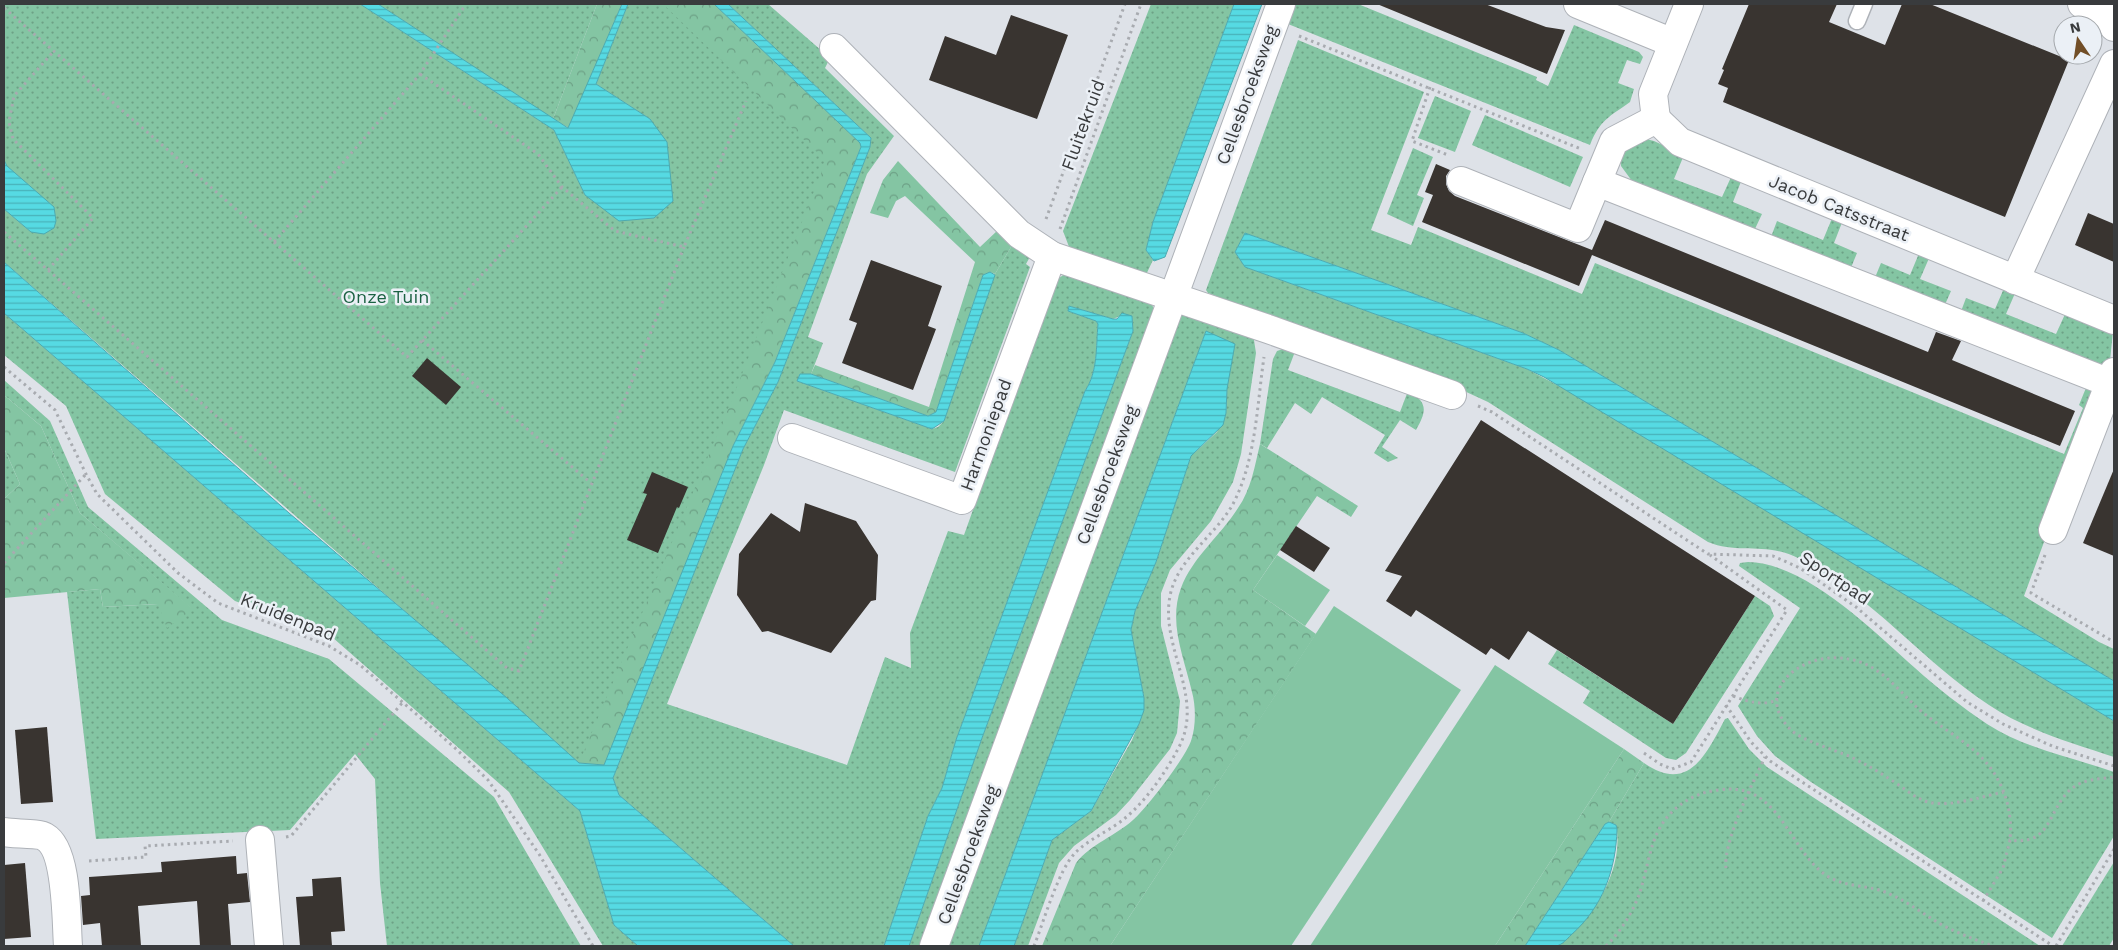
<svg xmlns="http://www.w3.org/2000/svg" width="2118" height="950" viewBox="0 0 2118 950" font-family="'Work Sans',sans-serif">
<defs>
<pattern id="grass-dots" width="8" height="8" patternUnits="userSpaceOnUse" patternTransform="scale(1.25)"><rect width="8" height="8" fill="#84c5a3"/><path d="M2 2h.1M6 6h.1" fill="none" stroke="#6da186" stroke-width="1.8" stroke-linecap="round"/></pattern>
<pattern id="forest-crowns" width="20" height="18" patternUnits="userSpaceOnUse" patternTransform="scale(1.25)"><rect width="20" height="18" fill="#84c5a3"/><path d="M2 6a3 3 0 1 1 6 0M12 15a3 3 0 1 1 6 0" fill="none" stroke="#6da186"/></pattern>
<pattern id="water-rules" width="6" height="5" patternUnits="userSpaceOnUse" patternTransform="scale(1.25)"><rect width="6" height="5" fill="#56dae3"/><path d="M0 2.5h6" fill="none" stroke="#48b2b9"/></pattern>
</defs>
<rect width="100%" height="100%" fill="#dee2e8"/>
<g fill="url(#grass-dots)">
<polygon points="4,4 360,4 554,130 585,195 650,119 596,84 628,4 714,4 860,143 760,391 733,446 605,765 579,763 4,262 4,209 31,232 4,160"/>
<polygon points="378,4 597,4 553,119"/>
<path d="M728 4H768L830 58 825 68 894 136 867 174 808 337 823 343 811 374H800L797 381 932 429 938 427 944 421 995 274 1014 242 1031 255 1026 264 1030 267 955 472 784 410 764 465 667 704 847 765 885 657 911 668 910 633 948 531 964 535 1055 281 1066 273 1151 302 1155 312 923 946H909L982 738 1133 331 1132 316H1120L1113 319 1069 306 1068 311 1096 321 1098 324C1096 346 1098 372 1085 391L956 740 942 788 928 816 884 946H794L619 795 613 778 743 449 778 382 870 147 871 138Z"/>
<polygon points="1151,4 1234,4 1153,222 1146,250 1153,260 1144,279 1071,252 1063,231"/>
<path d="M1289 4H1358L1537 77 1536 80 1548 86 1574 25 1639 52 1643 57 1640 64 1627 60 1618 83 1634 89 1630 102C1609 117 1600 120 1590 145L1283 22Z"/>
<path d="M1298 40 1424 92 1371 230 1411 245 1418 227 1582 294 1595 263 2064 454 2083 408 2079 405 2088 383 2095 387 2047 534 2024 596 2099 642 2114 649V681L1559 350 1523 333 1245 233 1235 252 1245 267 1527 369 1570 392 2114 721V757C2072 743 2026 730 1989 705 1922 661 1871 595 1800 559 1765 541 1740 555 1708 542L1488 402 1449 384 1208 293 1206 290Z"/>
<polygon points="1435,96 1471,111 1455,152 1418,138"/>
<polygon points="1485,115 1583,157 1570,187 1472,145"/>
<polygon points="1642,138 1654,141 1684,155 1674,179 1722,197 1732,175 1742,179 1733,202 1762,214 1754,231 1632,181 1621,166 1621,148"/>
<polygon points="1413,148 1433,157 1417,195 1424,198 1413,226 1387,214"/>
<polygon points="1833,216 1843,220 1834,243 1857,253 1850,270 1771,237 1777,221 1823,240"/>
<polygon points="1920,251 1930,256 1920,279 1951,291 1943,309 1874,280 1881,263 1910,275"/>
<polygon points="2005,286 2016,291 2006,314 2056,334 2066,312 2113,331 2110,361 2103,365 2093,367 1960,314 1966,298 1995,309"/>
<polygon points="1194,312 1253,334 1256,353 1241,454 1233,482 1211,521 1170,570 1161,593 1161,626 1180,701 1177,733 1170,749 1130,800 1116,815 1074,846 1059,863 1028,946 1014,946 1052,840 1091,811 1132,740 1144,710 1144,698 1131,630 1135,611 1156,562 1191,456 1217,432 1226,413 1227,389 1206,331 979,946 945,946 1175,316"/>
<polygon points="4,313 580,811 614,925 638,946 603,946 509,792 332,637 235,601 105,494 66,406 4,355"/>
<path d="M1283 349H1296L1288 370 1400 412 1408 391C1428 402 1427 411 1416 430L1400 420 1382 447 1398 458 1388 462 1374 453 1385 435 1322 397 1311 414 1295 403 1267 448 1260 444 1273 359 1277 351Z"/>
<polygon points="4,380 50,421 88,507 222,620 329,659 494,797 581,946 387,946 380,883 375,779 355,754 290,830 96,839 67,592 100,589 103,607 158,604 192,609 80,513 41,426 4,395"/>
<polygon points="4,448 20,484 4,499"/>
<path d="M1748 562C1806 563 1873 631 1915 668 1937 688 1962 707 1987 724 2026 749 2071 757 2114 772V836L2052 938 1811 782 1775 756 1757 736 1738 706 1800 608 1739 566 1740 563Z"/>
<polygon points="1755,596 1770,606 1774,616 1686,753 1676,760 1666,758 1583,703 1590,691 1548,664 1557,650 1673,724"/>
<path d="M1728 718 1749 749 1767 767 2040 946H1557C1592 921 1625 870 1616 825L1609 822 1644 763C1688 794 1706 755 1725 719Z"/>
<polygon points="2114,862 2114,938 2109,946 2062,946"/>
</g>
<g fill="url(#forest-crowns)">
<polygon points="597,4 622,4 569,128 553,119"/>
<polygon points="663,4 714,4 860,143 861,147 775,362 733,446 605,765 579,763 731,402 826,161"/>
<polygon points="898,161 980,247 998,230 1014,242 995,274 990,272 983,275 936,412 928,416 811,374 815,365 929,407 975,262 905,196 896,201 888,218 870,213 883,180"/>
<polygon points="4,395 41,426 80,513 193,609 167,628 158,604 103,607 100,589 4,598 4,499 20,484 4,448"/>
<path d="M1260 444 1358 506 1351 517 1317 496 1253 590 1316 634 1110 946H1042L1076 863C1091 844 1115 836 1133 820 1147 808 1185 758 1191 741 1196 727 1196 706 1192 692 1184 657 1168 623 1181 588 1192 558 1221 535 1238 508 1251 490 1255 465 1260 444Z"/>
<polygon points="1624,749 1644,763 1609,822 1605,824 1525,946 1495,946"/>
</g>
<g fill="#84c5a3">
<polygon points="1277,555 1330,590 1305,626 1253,590"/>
<polygon points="1334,606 1461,690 1291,946 1110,946"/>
<polygon points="1495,665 1624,749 1495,946 1310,946"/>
</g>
<g fill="url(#water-rules)" stroke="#4daab1">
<polygon points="360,4 378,4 568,128 622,4 628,4 596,84 650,119 667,142 673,201 654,218 619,221 585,195 554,130"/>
<polygon points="714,4 728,4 871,138 870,147 778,382 743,449 613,778 619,795 794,946 638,946 614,925 580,811 4,313 4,262 289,513 507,698 579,763 604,765 733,446 775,362 861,147 860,143"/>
<polygon points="1234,4 1262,4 1165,257 1154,261 1146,250 1153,222"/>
<polygon points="4,160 7,166 54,207 56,221 54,228 44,234 31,232 4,209"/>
<polygon points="1245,233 1523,333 1559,350 2114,681 2114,721 1544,377 1527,369 1245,267 1235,252"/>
<polygon points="990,272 995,275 944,421 932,429 797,381 800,374 811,374 928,416 936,412 983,275"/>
<path d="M1069 306 1113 319H1117L1122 313 1132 316 1133 331 982 738 909 946H884L928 816 942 788 956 740 1085 391C1098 372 1096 346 1098 324L1096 321 1068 311Z"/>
<polygon points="1206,331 1235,344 1227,389 1226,413 1223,425 1191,456 1156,562 1135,611 1131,630 1144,698 1144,710 1139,724 1091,811 1052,840 1014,946 979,946"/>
<path d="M1609 822 1616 825 1617 829C1616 869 1603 907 1571 935 1567 939 1562 945 1556 946 1547 948 1535 946 1525 946L1605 824Z"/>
</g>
<g fill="#393430">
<polygon points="1377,4 1485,4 1546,27 1565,30 1547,74"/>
<polygon points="1749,4 1837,4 1829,22 1885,45 1902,4 1930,4 2069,60 2005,217 1723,102 1728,88 1718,84 1724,70 1722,69"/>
<polygon points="1011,15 1068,35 1037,119 929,80 945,36 996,55"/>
<polygon points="1436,164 1450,170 1446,176 1446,184 1449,191 1455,196 1592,250 1605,220 1928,352 1936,332 1961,341 1952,360 2075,411 2060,446 1592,255 1579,286 1422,222 1433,195 1425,192"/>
<polygon points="2088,213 2114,224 2114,262 2075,245"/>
<polygon points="871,260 942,286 928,326 936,329 913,390 842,363 857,323 849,320"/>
<polygon points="427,358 461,387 446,405 412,376"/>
<polygon points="1481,420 1755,596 1673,724 1528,631 1509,660 1491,648 1486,655 1416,610 1411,617 1386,601 1402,576 1385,571"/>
<polygon points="2114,469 2114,556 2083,543"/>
<polygon points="652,472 688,487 679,508 677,507 658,553 627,540 647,494 643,493"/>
<polygon points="805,503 856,521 878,555 876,600 871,601 831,653 768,631 762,632 737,595 739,554 771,513 800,532"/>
<polygon points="1296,526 1330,548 1314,572 1280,550"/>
<polygon points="47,727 53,802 21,804 15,730"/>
<polygon points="236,856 237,874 247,873 250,902 228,904 231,946 200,946 197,901 138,906 141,946 102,946 100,923 83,925 81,896 90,895 89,877 162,872 161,862"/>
<polygon points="25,863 31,937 4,939 4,865"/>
<polygon points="341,877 345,931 331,932 332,946 300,946 296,897 313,896 312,879"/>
</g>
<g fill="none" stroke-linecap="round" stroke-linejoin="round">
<g stroke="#aeb2b8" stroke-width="19">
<polyline id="service" points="1857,21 1864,4"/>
</g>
<g stroke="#aeb2b8" stroke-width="30">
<g id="minor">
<polyline points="1578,4 1673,43"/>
<polyline points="2082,4 2110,19 2114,27"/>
<polyline points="834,48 1019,234 1052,256 1268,329 1452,395"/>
<polyline points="1656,119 1614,141 1597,182 2110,383"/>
<polyline points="1656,119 1680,142 2114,320"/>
<polyline points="1656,119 1653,94 1689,4"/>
<polyline points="1461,181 1578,228 1597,182"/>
<polyline points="2015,280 2114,64"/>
<polyline points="792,438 962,500 1052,256"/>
<polyline points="2053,530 2114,372"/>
<path d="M4 832C13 834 39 833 45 837 68 850 66 921 68 946"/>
<polyline points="260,840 269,946"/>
<polyline points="934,946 1281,4"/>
</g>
</g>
<g stroke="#a8abb0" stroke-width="3" stroke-dasharray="2.5 4" stroke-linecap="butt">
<polyline points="4,8 274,242 420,74 466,4"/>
<polyline points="1299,36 1581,149"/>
<polyline points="420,74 538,154 562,187 615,231 684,247 746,101"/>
<polyline points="1430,87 1412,141 1448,155"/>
<polyline points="1046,219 1125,4"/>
<polyline points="1060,229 1141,4"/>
<polyline points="4,232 507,668 519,671 684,247"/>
<polyline points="274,242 407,357 562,187"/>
<polyline points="48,270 93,218 13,139 9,122 14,96 54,51"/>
<polyline points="422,340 591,483"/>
<polyline points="4,367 55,410 86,474 97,494 178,573 218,603 329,646 360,665 455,748 488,780 539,854 593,946"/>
<polyline points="1478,406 1492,412 1708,554 1773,556 1800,568 1856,607 1967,702 2003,724 2052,746 2114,766"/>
<polyline points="2045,555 2031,593 2114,642"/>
<polyline points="4,563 86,474"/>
<path d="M1733 696C1749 702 1761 706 1778 700"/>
<polyline points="1726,705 1751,742 1770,761 2053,946"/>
<polyline points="1644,753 1660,764 1672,769 1691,762 1787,610 1710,555"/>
<path d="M2004 792C1983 796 1956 806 1933 803 1917 801 1905 788 1891 780 1878 771 1865 764 1851 757 1835 750 1800 740 1790 729 1753 691 1800 654 1841 658 1854 659 1866 663 1876 670 1893 681 1906 698 1921 711 1947 733 1980 747 1997 778 2008 797 2012 818 2010 840"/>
<polyline points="286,837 291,836 402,703"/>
<polyline points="89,861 146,857 145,846 233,841"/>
<path d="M1726 868C1723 841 1753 783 1765 757"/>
<path d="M1983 901 2003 868 2010 840C2052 846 2047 811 2070 790 2082 779 2099 779 2114 777"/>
<path d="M1034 946C1044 921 1058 871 1075 853 1089 839 1109 831 1124 819 1146 801 1166 772 1179 747 1205 697 1160 648 1170 596 1177 559 1215 536 1233 504 1256 460 1257 405 1264 357"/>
<path d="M1606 946C1622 930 1636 908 1642 885 1650 858 1651 831 1674 810 1686 799 1701 792 1718 790 1780 780 1787 849 1827 876 1844 887 1867 885 1885 892 1906 900 1924 915 1944 926 1960 934 1976 940 1993 946"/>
<polyline points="2056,946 2114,849"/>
</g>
<use href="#service" stroke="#fff" stroke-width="16"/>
<use href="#minor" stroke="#fff" stroke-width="28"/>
</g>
<g text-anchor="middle" stroke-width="5" stroke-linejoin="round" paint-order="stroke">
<g font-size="18" fill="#393b3d" stroke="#ebf0f6">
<text transform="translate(1247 95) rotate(-70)" y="6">Cellesbroeksweg</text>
<text transform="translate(1083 125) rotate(-70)" y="6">Fluitekruid</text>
<text transform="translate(1839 208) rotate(22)" y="6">Jacob Catsstraat</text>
<text transform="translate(986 435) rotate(-70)" y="6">Harmoniepad</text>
<text transform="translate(1107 475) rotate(-70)" y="6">Cellesbroeksweg</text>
<text transform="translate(1835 578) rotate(34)" y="6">Sportpad</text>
<text transform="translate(288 617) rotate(22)" y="6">Kruidenpad</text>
<text transform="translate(968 855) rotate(-70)" y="6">Cellesbroeksweg</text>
</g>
<g font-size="18" fill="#1b6243" stroke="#ebf0f6">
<text x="386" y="303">Onze Tuin</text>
</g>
</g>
<rect width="2118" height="950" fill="none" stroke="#393b3d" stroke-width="10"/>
<g transform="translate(2078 40) rotate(347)"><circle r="24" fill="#ebf0f6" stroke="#a4a8ac"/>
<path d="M0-4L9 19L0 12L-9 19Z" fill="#714e27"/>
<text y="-8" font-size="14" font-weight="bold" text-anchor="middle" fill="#393b3d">N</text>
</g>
</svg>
